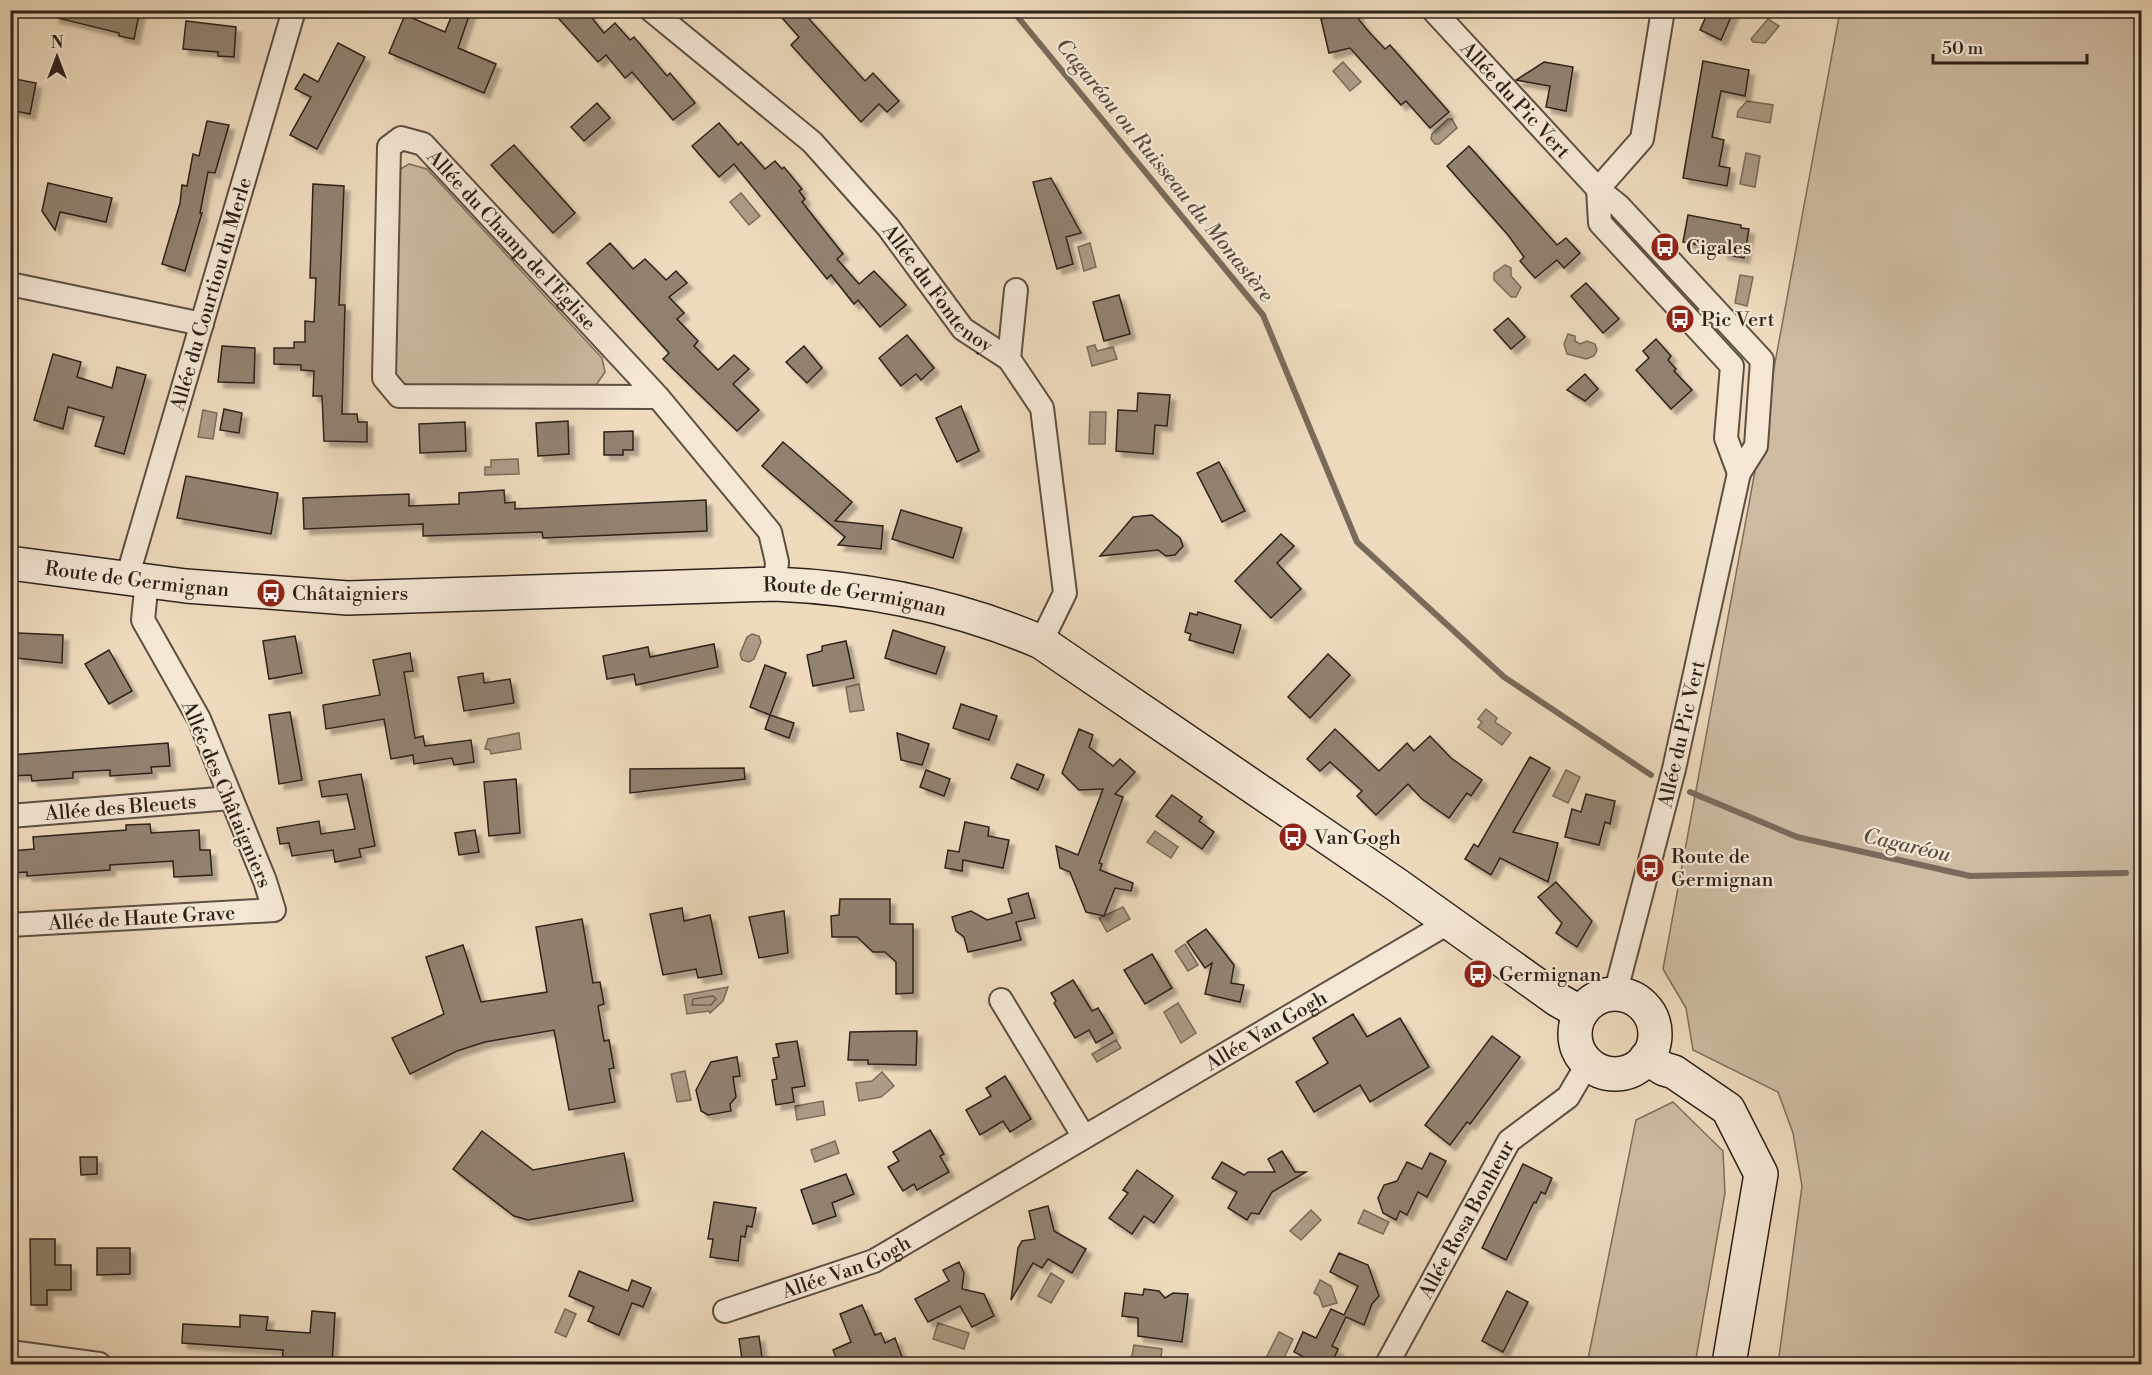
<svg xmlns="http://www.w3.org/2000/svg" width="2152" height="1375" viewBox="0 0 2152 1375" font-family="'Libre Bodoni',serif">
<defs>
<filter id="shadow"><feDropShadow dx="5.5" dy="5.5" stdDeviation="1.5" flood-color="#0004"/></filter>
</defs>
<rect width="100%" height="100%" fill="#eedbbe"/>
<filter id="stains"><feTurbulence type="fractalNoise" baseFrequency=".00333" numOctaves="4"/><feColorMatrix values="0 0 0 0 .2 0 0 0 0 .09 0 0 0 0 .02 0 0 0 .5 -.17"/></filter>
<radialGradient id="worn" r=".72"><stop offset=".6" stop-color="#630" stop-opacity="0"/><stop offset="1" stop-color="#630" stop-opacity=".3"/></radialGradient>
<g fill="#cdbba2" stroke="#7d6e5e" stroke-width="1.5">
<polygon points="1840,11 2141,11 2141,1364 1778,1364 1802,1186 1793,1133 1778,1092 1693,1050 1686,1008 1663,969"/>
<polygon points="409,164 427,169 602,358 605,372 596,385 412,387 399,381 392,368 397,171"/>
<polygon points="1673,1102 1723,1151 1725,1193 1695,1364 1587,1364 1636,1120"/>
</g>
<g fill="#ac9c86" stroke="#796b5b" stroke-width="1.5">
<polygon points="1768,19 1779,26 1765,43 1753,42 1751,39"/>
<polygon points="1343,62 1361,82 1350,91 1333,71"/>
<polygon points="1747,101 1773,105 1770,123 1737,117 1738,111"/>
<polygon points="1448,119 1452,119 1457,128 1439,144 1435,144 1431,139 1432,134"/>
<polygon points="1746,153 1760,156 1755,187 1740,184"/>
<polygon points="741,193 760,216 749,225 730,202"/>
<polygon points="1090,243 1096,267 1084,271 1078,247"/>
<polygon points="1505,265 1511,268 1511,276 1521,287 1516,297 1511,297 1494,280 1494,273"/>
<polygon points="1740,275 1753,277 1747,306 1735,303"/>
<polygon points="1568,334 1575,336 1575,341 1580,344 1587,341 1595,344 1597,350 1594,356 1586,359 1567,354 1564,344"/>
<polygon points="1095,345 1097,351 1113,347 1117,359 1092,366 1087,347"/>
<polygon points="203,410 217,413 213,439 198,437"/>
<polygon points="1090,412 1106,412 1105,444 1089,444"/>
<polygon points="518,459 519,474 485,475 485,467 491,467 491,460"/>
<polygon points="752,634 759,636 761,642 754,659 749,662 742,660 740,654 747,637"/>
<polygon points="859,684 864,710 850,712 846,687"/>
<polygon points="1486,709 1497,718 1495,722 1511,733 1502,745 1478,727 1482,722 1478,719"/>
<polygon points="519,733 521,749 491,754 490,750 485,749 488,739"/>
<polygon points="1566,770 1580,777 1568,803 1553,796"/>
<polygon points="1155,831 1178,847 1171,858 1147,842"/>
<polygon points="1123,907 1130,919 1107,932 1099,918"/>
<polygon points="1185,944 1198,965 1188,971 1175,951"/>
<polygon points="728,987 723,1001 710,1013 709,1011 687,1014 684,995"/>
<polygon points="1178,1003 1196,1033 1181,1043 1164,1012"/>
<polygon points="1116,1040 1121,1048 1097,1062 1092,1054"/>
<polygon points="685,1071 691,1100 677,1102 671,1074"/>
<polygon points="882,1072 894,1086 881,1097 859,1101 856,1083 872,1081"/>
<polygon points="823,1101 825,1115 797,1120 795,1106"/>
<polygon points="835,1141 839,1153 815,1162 811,1150"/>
<polygon points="1311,1210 1321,1220 1301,1240 1290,1231"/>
<polygon points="1364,1210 1389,1222 1383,1234 1358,1223"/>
<polygon points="1051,1273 1064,1281 1051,1303 1038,1296"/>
<polygon points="1320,1280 1331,1286 1337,1303 1323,1307 1319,1296 1314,1293"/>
<polygon points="565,1309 576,1314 566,1337 555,1332"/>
<polygon points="938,1323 969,1333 964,1349 933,1339"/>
<polygon points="1279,1332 1293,1339 1281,1364 1266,1358"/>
<polygon points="1134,1345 1162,1349 1160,1364 1131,1360"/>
</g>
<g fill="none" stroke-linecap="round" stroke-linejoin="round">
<polygon stroke="#6c5e50" stroke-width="1.5" points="713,996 716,999 711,1005 692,1005 693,999"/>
<g stroke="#796b5b" stroke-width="6">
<polyline points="1012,10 1263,315 1357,542 1504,677 1651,775"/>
<polyline points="1690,792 1797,837 1970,876 2126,873"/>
</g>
</g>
<g fill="#91826f" stroke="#2d211a" stroke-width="1.5" filter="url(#shadow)">
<polygon points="54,10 140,10 134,39 119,36 119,33 54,17"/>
<polygon points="454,10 471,10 458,48 496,64 484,93 389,53 405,15 445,32"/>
<polygon points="551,10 591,10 588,13 604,33 615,23 630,40 634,37 667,76 670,73 695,103 673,120 632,72 625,78 606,55 598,62"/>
<polygon points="775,10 801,10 865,81 873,73 899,101 887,112 879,104 861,122 791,45 799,37"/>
<polygon points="1709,10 1734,10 1721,40 1700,30"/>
<polygon points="1357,11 1359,20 1370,33 1385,49 1390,45 1449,112 1430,128 1406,101 1401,105 1350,48 1329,53 1321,19"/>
<polygon points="186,21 236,27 234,57 218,56 218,52 183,49"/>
<polygon points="338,43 365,57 317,149 290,135 311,97 295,89 304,74 318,82"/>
<polygon points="1703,61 1749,70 1745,96 1721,91 1712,137 1724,140 1719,166 1730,168 1727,186 1683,178"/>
<polygon points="1544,62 1573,67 1566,111 1546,107 1550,86 1516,80"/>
<polygon points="10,78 36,83 30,114 10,110"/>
<polygon points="597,103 610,118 584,141 571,127"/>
<polygon points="207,121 229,125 215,173 208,172 200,213 202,213 185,271 162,264 180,203 182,185 187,186 193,154 199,156"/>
<polygon points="719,123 738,145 741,142 765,169 775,161 782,169 784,167 802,189 799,191 805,199 802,202 843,254 837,259 859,284 874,271 906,305 880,327 858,300 854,304 831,275 827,279 734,164 719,177 692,146"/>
<polygon points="514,145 575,213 553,233 491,165"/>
<polygon points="1469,146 1557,245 1566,238 1580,253 1564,268 1557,260 1535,278 1520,261 1524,257 1508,235 1447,166"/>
<polygon points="1051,178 1081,233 1066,237 1073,264 1057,269 1033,182"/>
<polygon points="48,183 112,198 106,222 60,212 55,230 42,211"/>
<polygon points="313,184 344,186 339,305 345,305 342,414 357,414 358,422 367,422 367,442 324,441 322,396 313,396 314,371 301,370 301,365 274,364 274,348 294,348 294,342 305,342 305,321 314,322 316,278 310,278"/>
<polygon points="1688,215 1741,225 1741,228 1749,229 1744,258 1722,254 1723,250 1683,242"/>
<polygon points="610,243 633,269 645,259 666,280 676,271 687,283 669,297 684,313 677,319 698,341 694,346 718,370 734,355 749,369 733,384 759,410 737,431 663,359 669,353 587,263"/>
<polygon points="1586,283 1619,319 1603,333 1571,296"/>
<polygon points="1119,295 1130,334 1104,341 1093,302"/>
<polygon points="1508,318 1525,337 1511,349 1494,330"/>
<polygon points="907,335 934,368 921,380 916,374 901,386 879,358"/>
<polygon points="1656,339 1671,356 1668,360 1676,369 1674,371 1692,390 1671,409 1636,370 1649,358 1643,351"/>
<polygon points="222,346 255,348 254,383 218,382"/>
<polygon points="804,346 822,368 807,383 786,362"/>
<polygon points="53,354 81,362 77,377 112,388 117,367 146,375 124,454 95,446 104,417 68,407 63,429 34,420"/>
<polygon points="1585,374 1598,389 1585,401 1567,390"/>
<polygon points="1138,393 1170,395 1167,426 1155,425 1153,454 1116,451 1118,410 1137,411"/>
<polygon points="961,406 979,451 957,462 936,418"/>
<polygon points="224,409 242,413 239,433 220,430"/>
<polygon points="568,421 569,454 538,456 536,423"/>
<polygon points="465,422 466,451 420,453 419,424"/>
<polygon points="633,431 633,450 623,450 623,455 604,455 604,432"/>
<polygon points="783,442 852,502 835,521 883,526 881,549 838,545 845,537 762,466"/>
<polygon points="1219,462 1245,511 1222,522 1197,473"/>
<polygon points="186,476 278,493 271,534 177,518"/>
<polygon points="504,490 505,503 515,502 515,509 706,500 707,531 543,538 542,532 423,536 423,524 304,529 303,498 409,494 409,506 459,504 459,493"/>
<polygon points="901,510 962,528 953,558 892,539"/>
<polygon points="1152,515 1180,538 1183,546 1175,555 1166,556 1158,550 1100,556 1133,517"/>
<polygon points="1281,534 1294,546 1277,563 1301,589 1271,618 1235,581"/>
<polygon points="1198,612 1241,625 1233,653 1189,640 1191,634 1185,632 1190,613 1197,615"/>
<polygon points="893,630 945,647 936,674 885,658"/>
<polygon points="18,633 63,635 62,663 16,658"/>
<polygon points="295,636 302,673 269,679 263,641"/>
<polygon points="846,641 854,678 813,686 807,655 822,651 822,646"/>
<polygon points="714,644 718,667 636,685 634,674 607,679 603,656 648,647 650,657"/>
<polygon points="109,650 132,691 109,704 85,664"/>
<polygon points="410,653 413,671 404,672 415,738 423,736 425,746 471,740 474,762 454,765 452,758 414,764 413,755 391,759 384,719 326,729 323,705 380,695 373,660"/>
<polygon points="1328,654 1350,675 1310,718 1288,697"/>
<polygon points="765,665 786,673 770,715 794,723 789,738 765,729 770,715 750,707"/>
<polygon points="483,673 484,683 510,679 514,703 464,711 458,677"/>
<polygon points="961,704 997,716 989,740 953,728"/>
<polygon points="290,712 302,780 279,784 269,715"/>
<polygon points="1079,729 1093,735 1089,747 1113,766 1120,759 1135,772 1115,794 1123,797 1099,863 1102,864 1100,870 1133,883 1131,891 1115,888 1104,916 1086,912 1070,872 1060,868 1056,846 1078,855 1103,789 1079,790 1062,773"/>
<polygon points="1335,729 1379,771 1407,743 1414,751 1430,736 1451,758 1482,780 1471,796 1467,793 1449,818 1422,799 1408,784 1376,815 1357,796 1362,791 1330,762 1320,771 1307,759"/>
<polygon points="897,733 929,744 922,765 901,760"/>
<polygon points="168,743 170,766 151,767 152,773 110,776 110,770 73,772 73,778 32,781 31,775 10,776 10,755"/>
<polygon points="1530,757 1550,768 1513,832 1558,843 1548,882 1500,858 1491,875 1465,859 1474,844 1478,847"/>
<polygon points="1017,764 1044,775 1038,790 1011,778"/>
<polygon points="744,768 745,779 630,793 630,769"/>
<polygon points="926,770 950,779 944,796 920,787"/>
<polygon points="361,774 375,846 359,849 361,857 335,862 333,850 292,856 289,843 280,844 277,828 319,821 321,834 355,829 347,794 322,797 319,781"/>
<polygon points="516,779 520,833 489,836 484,782"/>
<polygon points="1586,794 1615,801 1610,824 1605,822 1599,845 1565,837 1572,809 1581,812"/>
<polygon points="1172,795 1202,817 1199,821 1214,832 1202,849 1156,816"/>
<polygon points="965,822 989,827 988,836 1009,840 1003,868 963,860 962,871 945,868 948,850 959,852"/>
<polygon points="150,824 151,833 199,830 200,850 210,850 212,875 174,877 173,861 110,865 110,870 27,876 27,872 10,873 10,851 34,849 33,837 126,830 126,825"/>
<polygon points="475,830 479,852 459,855 455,833"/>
<polygon points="1556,882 1592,921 1577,947 1556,933 1562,923 1538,897"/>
<polygon points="1028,893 1035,918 1016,922 1021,940 968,952 964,937 956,931 952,917 971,911 987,920 1012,913 1008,899"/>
<polygon points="840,899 890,899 890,924 913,924 913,993 896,994 896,962 885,952 873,952 857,937 832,937 831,916 839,915"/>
<polygon points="682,908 684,921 710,915 722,974 698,978 696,969 663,975 650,914"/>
<polygon points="784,911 788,953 759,958 749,917"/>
<polygon points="582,919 593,983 600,982 604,1004 598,1006 604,1041 609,1040 614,1068 609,1069 615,1102 569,1110 554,1030 485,1042 457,1051 410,1074 392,1038 444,1014 426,957 463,945 481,1002 547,992 536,927"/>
<polygon points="1206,929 1234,965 1231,983 1244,985 1240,1002 1205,994 1212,963 1205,968 1187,942"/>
<polygon points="1152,954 1172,988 1145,1004 1124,970"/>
<polygon points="1073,980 1092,1011 1098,1008 1113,1033 1096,1043 1089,1030 1075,1038 1054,1003 1056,1001 1051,993"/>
<polygon points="1353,1014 1367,1037 1400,1018 1429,1067 1370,1102 1360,1085 1314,1112 1296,1082 1328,1063 1313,1038"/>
<polygon points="900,1031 917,1031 916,1065 868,1064 868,1060 848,1060 850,1032"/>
<polygon points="1492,1036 1520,1057 1470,1124 1467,1122 1450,1145 1425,1125"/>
<polygon points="797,1041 805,1086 792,1088 794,1102 776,1105 772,1080 777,1079 773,1058 779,1057 776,1044"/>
<polygon points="737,1057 740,1076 733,1077 736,1097 730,1104 731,1111 708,1115 701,1111 696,1090 711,1062"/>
<polygon points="1005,1076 1031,1119 1010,1132 1003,1121 980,1135 966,1110 991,1096 986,1088"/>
<polygon points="930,1130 944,1154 940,1156 949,1172 917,1190 914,1184 903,1191 888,1167 899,1161 893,1152"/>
<polygon points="482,1131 533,1170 624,1153 633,1201 528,1220 514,1216 453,1169"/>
<polygon points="1282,1151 1295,1172 1306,1172 1272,1192 1259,1214 1251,1213 1247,1220 1228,1208 1237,1192 1212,1178 1222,1162 1244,1175 1248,1172 1275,1172 1268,1159"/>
<polygon points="1430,1153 1446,1161 1427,1197 1418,1192 1407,1215 1400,1211 1396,1220 1383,1213 1378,1198 1384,1185 1397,1181 1407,1162 1422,1169"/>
<polygon points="80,1157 97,1157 97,1174 81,1175"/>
<polygon points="1523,1164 1552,1178 1545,1194 1541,1192 1536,1203 1534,1202 1506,1260 1482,1248"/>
<polygon points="1137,1170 1173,1196 1154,1223 1144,1216 1132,1234 1109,1218 1128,1193 1123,1190"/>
<polygon points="846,1174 854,1194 832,1203 836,1216 813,1224 801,1190"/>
<polygon points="714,1202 756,1208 752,1227 747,1226 745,1237 741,1236 738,1261 710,1257 713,1239 708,1239"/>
<polygon points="1048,1206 1054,1231 1086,1249 1072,1273 1048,1259 1042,1268 1033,1263 1011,1300 1018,1248 1022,1241 1035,1239 1029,1211"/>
<polygon points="30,1239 55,1239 55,1265 71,1265 71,1290 47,1290 47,1305 31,1305"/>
<polygon points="97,1248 130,1248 130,1274 97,1275"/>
<polygon points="1339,1253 1368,1265 1379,1296 1372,1304 1364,1325 1346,1317 1332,1346 1338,1349 1331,1365 1300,1365 1304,1357 1294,1352 1303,1332 1316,1338 1331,1309 1344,1315 1358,1286 1330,1272"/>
<polygon points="959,1262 964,1273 962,1289 984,1294 994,1316 972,1327 960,1306 928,1322 915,1299 949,1281 943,1270"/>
<polygon points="579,1271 628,1291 632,1280 651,1288 643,1307 632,1303 619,1335 588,1321 594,1307 569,1296"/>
<polygon points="1144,1289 1159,1291 1165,1298 1173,1293 1188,1294 1182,1342 1138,1336 1138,1318 1122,1316 1125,1293 1143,1295"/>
<polygon points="1507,1291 1528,1302 1503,1352 1482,1341"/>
<polygon points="862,1305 875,1335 881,1333 885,1343 895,1338 905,1365 881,1365 870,1360 859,1365 839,1365 833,1350 851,1342 840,1314"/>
<polygon points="312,1311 335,1313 332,1365 282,1365 283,1350 182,1343 183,1324 240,1327 240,1315 268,1317 266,1330 310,1333"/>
<polygon points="759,1336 763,1365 743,1365 739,1339"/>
</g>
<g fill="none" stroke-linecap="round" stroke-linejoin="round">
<g stroke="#5d5043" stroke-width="26">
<g id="street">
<path id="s1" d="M651 10 812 142 888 227 963 329 1009 359 1042 408 1065 593 1041 642"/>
<path id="s2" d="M1433 10 1598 189 1619 206 1762 360 1756 446 1739 473 1674 769 1618 983 1619 994"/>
<polyline points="1598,189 1600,223 1732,366 1726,438 1739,473"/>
<polyline points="1598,189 1642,139 1663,10"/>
<polyline points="10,284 202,324"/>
<polyline points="1009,359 1016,290"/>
<path id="s3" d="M658 397 399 396 384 378 389 147 401 138 423 144 658 397 770 532 777 562 775 584"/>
<path id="s4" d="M127 578 294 10"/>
<path id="s5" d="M10 816 231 798"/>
<path id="s6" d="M10 925 274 910 265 881 199 719 143 620 147 580"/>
<polyline points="1001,1000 1084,1137"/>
<path id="s7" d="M725 1311 874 1261 1448 923"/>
<polyline points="10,1352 99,1364"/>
<path id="s8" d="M1387 1364 1509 1141 1568 1097 1588 1063"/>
</g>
</g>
<g stroke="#2d211a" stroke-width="36">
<g id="secondary">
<path id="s9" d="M10 563 186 586 348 598 775 584C866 588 957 606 1041 642L1397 885 1558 1000 1581 1013"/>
<circle cx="1615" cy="1034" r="40"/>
<polyline points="1646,1058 1664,1069 1674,1072 1728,1109 1761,1174 1729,1364"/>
</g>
</g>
<use href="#street" stroke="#f4e8d5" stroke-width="22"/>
<use href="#secondary" stroke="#f4e8d5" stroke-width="33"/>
</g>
<defs>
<g id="bus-disc" transform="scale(1.5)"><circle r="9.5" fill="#8f2418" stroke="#f4e8d5"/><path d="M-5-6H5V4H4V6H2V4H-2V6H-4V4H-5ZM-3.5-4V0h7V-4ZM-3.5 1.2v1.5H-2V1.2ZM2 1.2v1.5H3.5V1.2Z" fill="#fff"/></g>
</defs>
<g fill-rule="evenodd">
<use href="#bus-disc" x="1665" y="247"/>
<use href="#bus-disc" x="1680" y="319"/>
<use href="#bus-disc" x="271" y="593"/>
<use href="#bus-disc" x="1293" y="837"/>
<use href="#bus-disc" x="1650" y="868"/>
<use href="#bus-disc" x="1478" y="974"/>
</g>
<g text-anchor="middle" stroke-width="4.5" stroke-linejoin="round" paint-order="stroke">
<g font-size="20" fill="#2d211a" stroke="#f4e8d5">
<text dy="7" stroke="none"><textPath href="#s2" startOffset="122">Allée du Pic Vert</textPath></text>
<text dy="7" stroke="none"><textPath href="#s3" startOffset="682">Allée du Champ de l'Église</textPath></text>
<text dy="7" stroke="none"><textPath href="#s1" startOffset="402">Allée du Fontenoy</textPath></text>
<text dy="7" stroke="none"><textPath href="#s4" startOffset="296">Allée du Courtiou du Merle</textPath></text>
<text dy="7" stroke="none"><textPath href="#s9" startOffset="128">Route de Germignan</textPath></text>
<text dy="7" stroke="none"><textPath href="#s9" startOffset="848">Route de Germignan</textPath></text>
<text transform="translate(1681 734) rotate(-77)" y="7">Allée du Pic Vert</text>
<text transform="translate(227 794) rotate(67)" y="7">Allée des Châtaigniers</text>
<text dy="7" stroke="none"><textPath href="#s5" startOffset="111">Allée des Bleuets</textPath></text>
<text dy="7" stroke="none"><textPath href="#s6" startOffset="132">Allée de Haute Grave</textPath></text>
<text dy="7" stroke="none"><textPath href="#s7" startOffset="612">Allée Van Gogh</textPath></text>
<text dy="7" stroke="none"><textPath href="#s8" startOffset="165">Allée Rosa Bonheur</textPath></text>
<text dy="7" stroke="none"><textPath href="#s7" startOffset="129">Allée Van Gogh</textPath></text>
</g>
<g font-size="20" fill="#2d211a" stroke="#f4e8d5" text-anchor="start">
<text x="1686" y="254">Cigales</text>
<text x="1701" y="326">Pic Vert</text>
<text x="292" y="600">Châtaigniers</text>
<text x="1314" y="844">Van Gogh</text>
<text x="1671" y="863">Route de<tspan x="1671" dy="23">Germignan</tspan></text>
<text x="1499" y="981">Germignan</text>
</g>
<g font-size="21" font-style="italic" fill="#594c40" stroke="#f4e8d5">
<text transform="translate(1165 170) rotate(51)" y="7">Cagaréou ou Ruisseau du Monastère</text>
<text transform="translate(1907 845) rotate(13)" y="7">Cagaréou</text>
</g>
</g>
<rect width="2152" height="1375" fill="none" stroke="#eedbbe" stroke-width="36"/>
<rect x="12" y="12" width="2128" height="1351" fill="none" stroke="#2d211a" stroke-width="3"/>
<rect x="18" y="18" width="2116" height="1339" fill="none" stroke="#2d211a" stroke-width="1.5"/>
<g transform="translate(57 57)" stroke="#f4e8d5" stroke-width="4.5" paint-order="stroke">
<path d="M0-4.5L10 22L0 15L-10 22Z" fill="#2d211a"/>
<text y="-9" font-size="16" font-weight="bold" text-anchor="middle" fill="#2d211a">N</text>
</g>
<path d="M1933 54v9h154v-9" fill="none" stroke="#2d211a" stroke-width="3"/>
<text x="1942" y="54" font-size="18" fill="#2d211a" stroke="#f4e8d5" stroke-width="4.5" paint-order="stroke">50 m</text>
<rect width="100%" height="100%" filter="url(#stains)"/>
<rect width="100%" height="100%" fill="url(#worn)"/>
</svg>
